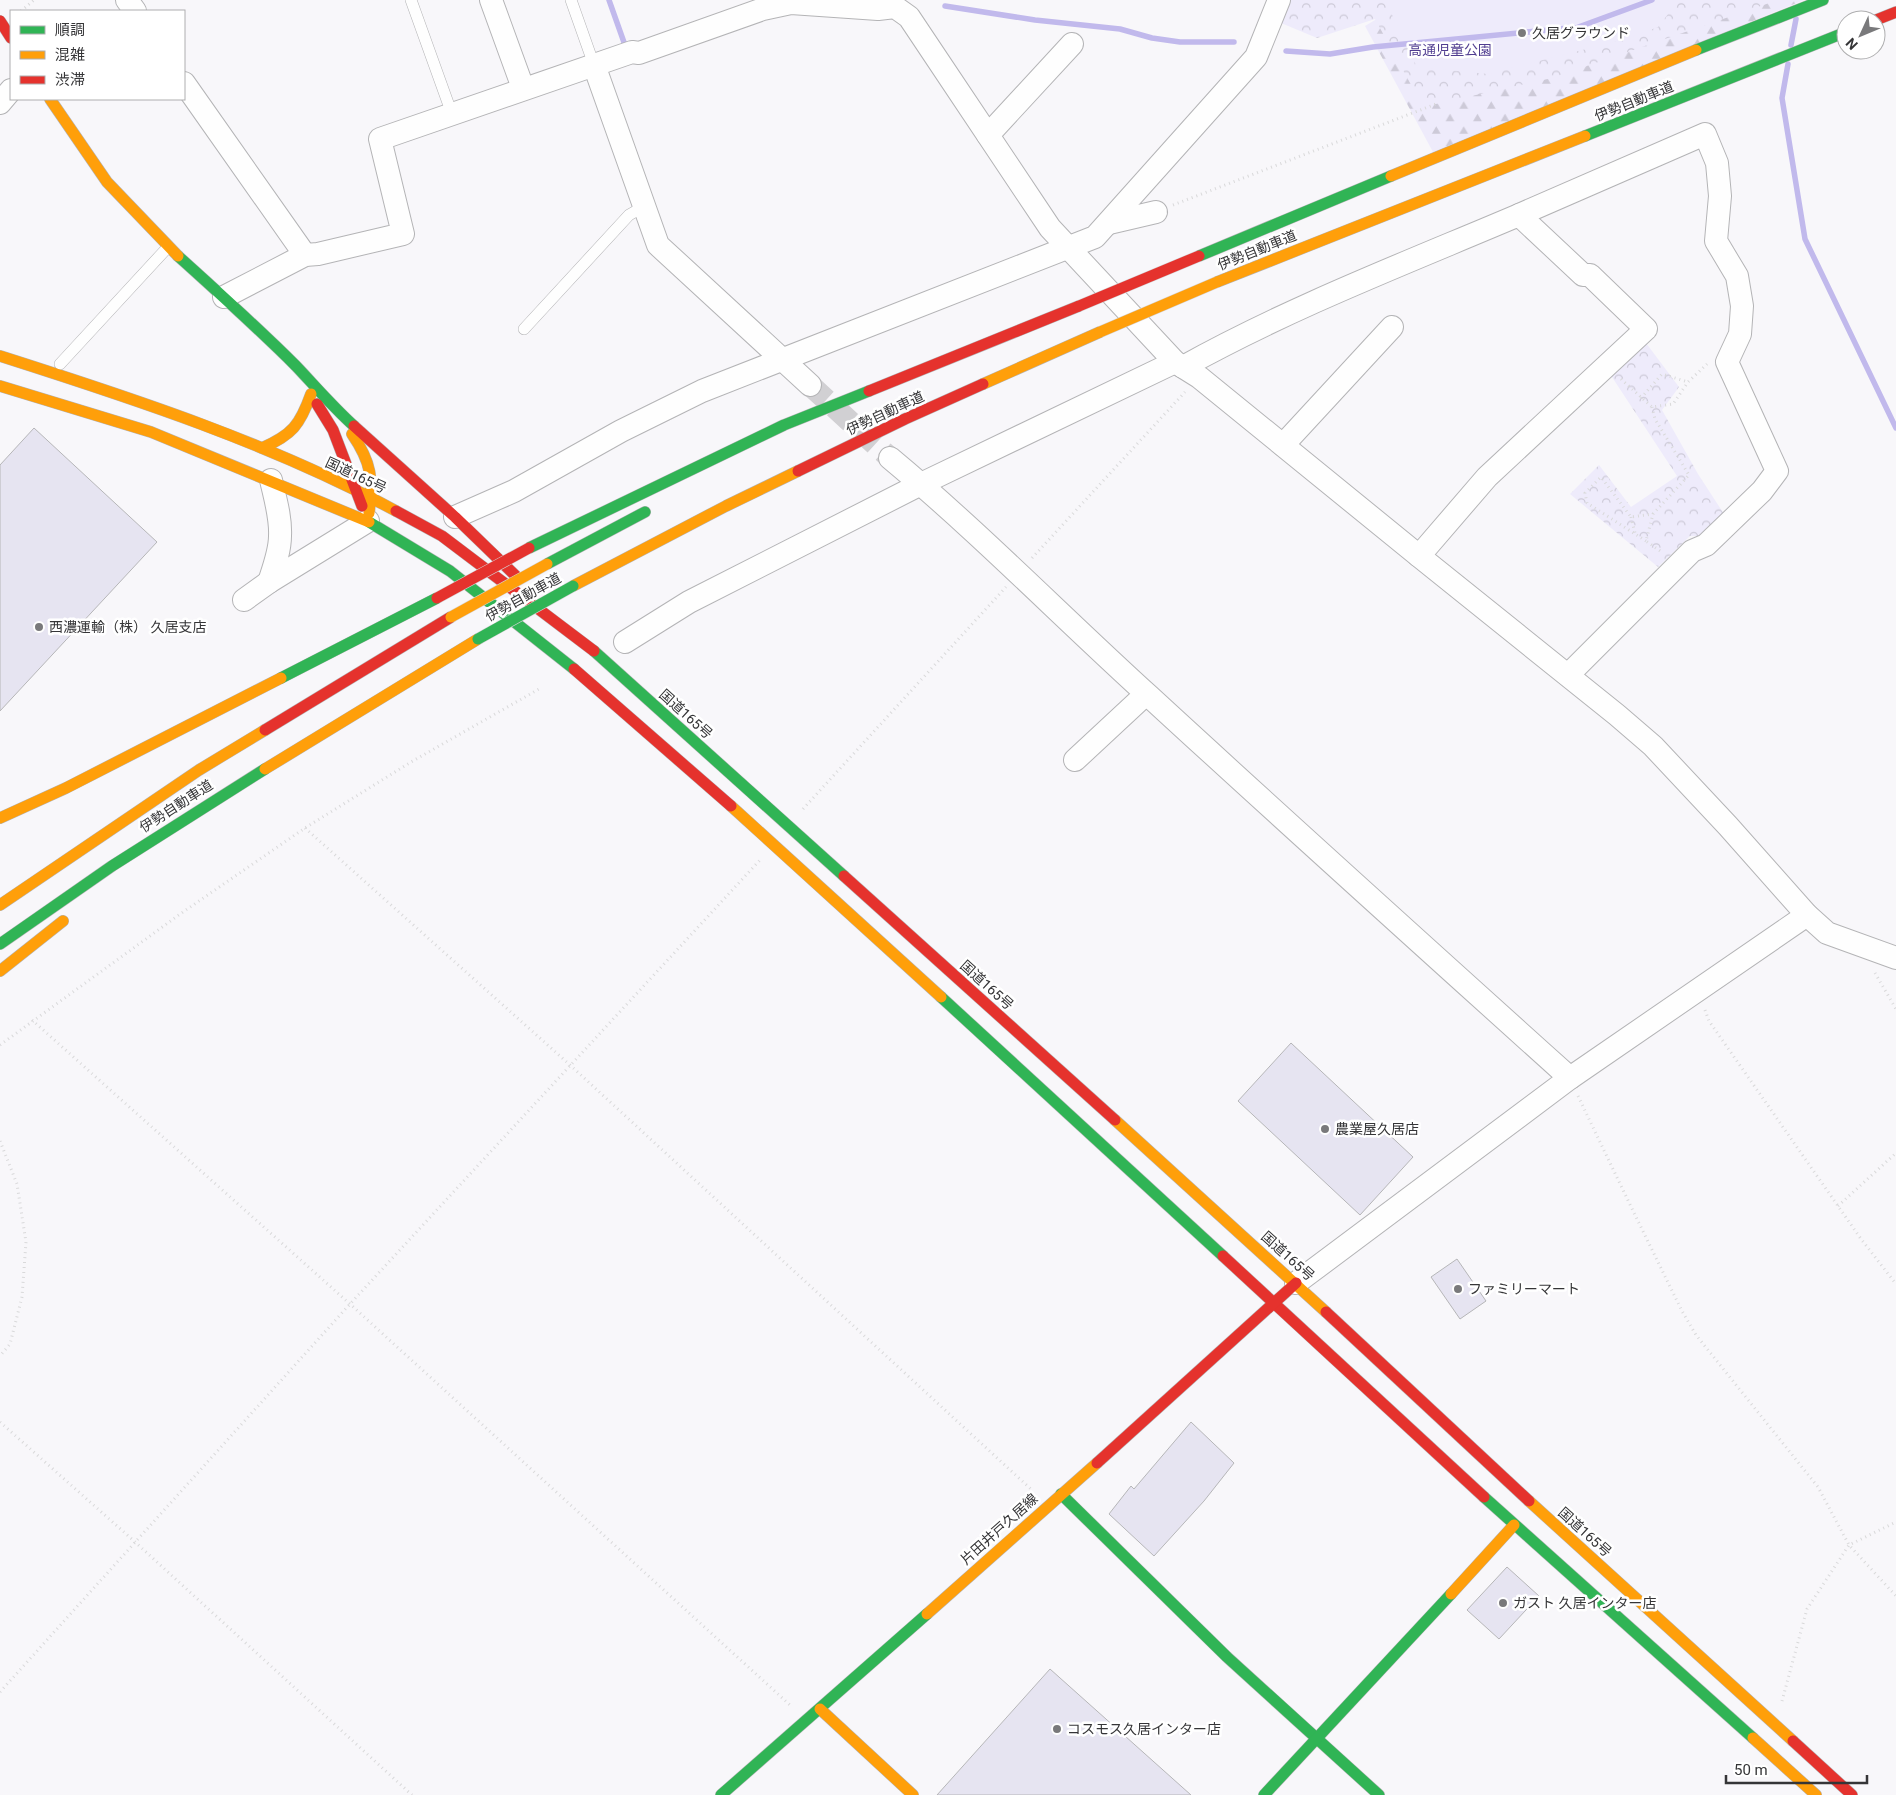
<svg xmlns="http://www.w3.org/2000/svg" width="1896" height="1795" viewBox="0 0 1896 1795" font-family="Roboto,'Noto Sans JP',sans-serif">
<defs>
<pattern id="forest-firs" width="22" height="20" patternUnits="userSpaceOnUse" patternTransform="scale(1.25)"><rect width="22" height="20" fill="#eeebfb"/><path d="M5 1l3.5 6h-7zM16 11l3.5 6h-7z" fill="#cdcad8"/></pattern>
<pattern id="park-crowns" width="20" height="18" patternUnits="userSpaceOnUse" patternTransform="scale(1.25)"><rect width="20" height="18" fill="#eeebfb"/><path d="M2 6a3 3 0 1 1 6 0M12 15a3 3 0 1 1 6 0" fill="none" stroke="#cdcad8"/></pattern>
</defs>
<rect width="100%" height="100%" fill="#f8f7fa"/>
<polygon fill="url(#forest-firs)" points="1691,0 1804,0 1433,152 1365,26 1390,11"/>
<g fill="url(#park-crowns)">
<polygon points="1290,0 1778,0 1552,78 1436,104 1421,103 1375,19 1317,38 1281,23"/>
<polygon points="1646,343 1679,387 1662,410 1698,474 1724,514 1701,536 1690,536 1658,567 1570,494 1599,465 1631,507 1677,476 1610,374"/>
</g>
<polygon fill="#eeebfb" points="1385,0 1679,0 1658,27 1626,39 1488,74 1417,67"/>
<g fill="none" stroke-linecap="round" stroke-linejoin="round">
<g stroke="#c1b9ec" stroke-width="5.5">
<polyline points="609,0 626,48"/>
<polyline points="945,6 1035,20 1120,29 1152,38 1180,42 1234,42"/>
<polyline points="1791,45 1796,19"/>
<polyline points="1286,51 1330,54 1373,47 1569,28 1573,29 1652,0"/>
<polyline points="1788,64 1782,98 1805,239 1896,428"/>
</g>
</g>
<g fill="#e6e4f1" stroke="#b6b6b8">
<polygon points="34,428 157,542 0,711 0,465"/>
<polygon points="1291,1043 1413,1157 1360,1215 1238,1101"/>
<polygon points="1457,1259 1486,1301 1460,1319 1431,1277"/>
<polygon points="1191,1422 1234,1463 1204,1501 1154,1556 1109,1514 1131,1486 1134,1489"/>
<polygon points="1507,1567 1539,1596 1499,1639 1467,1610"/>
<polygon points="1050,1669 1191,1795 937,1795"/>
</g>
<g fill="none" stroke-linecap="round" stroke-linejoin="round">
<polyline stroke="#d1d0d3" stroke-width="22" stroke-dasharray="22 11" stroke-linecap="butt" points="810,385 890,458"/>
<g stroke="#b4b4b6" stroke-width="12">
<g id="lane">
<polyline points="411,0 452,114"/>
<polyline points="571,0 594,65"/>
<polyline points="524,329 629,215 643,207"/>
<polyline points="60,364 168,247"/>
</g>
</g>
<g stroke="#b4b4b6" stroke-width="24">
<g id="street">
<polyline points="127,0 135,11"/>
<polyline points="491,0 523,88"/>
<polyline points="594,65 658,245 810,385"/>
<polyline points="184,83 305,255"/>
<polyline points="0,103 11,90"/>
<polyline points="988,135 1072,44"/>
<polyline points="1519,215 1705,134 1717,163 1720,196 1716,241 1737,276 1742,306 1740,334 1727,362 1777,471 1762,491 1706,545 1692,551 1568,675"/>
<polyline points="1109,223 1156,212"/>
<polyline points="224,297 305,255 318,254 403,234 380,139 632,52 639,53 763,9 791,3 878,9 895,7 909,17 1050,228 1175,362 1199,377 1419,556 1617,715 1653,746 1728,826 1807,915 1827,933 1896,958"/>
<path d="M1183 367C1291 307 1406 263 1519 215L1583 275H1590L1646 329 1487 477 1419 556"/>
<polyline points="1283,445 1392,327"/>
<path d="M890 458C980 533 1062 617 1149 696 1288 824 1429 951 1570 1078"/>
<polyline points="455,517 514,491 621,431 702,391 1095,237 1256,57 1279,0"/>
<path d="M269 582C274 567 280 551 280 536 281 517 275 498 271 480"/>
<polyline points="244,600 269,582 368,521"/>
<polyline points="625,642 689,602 921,484 1175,362"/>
<polyline points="1075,760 1146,694"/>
<polyline points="1296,1283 1570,1078 1807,915"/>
</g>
</g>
<g stroke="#b4b4b6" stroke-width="12">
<g id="fast">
<polyline points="1696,50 1823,0"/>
<polyline points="1585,136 1846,32"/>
<path d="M178 256C218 292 258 328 296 366 315 386 333 407 354 426"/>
<polyline points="1199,256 1391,176"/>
<polyline points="369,522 450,571 574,669"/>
<polyline points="529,548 784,425 869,391"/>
<polyline points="547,564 645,512"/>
<polyline points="594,651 844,876"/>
<polyline points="281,678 437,598"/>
<polyline points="0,944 112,866 265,769"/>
<polyline points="941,997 1223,1256"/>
<polyline points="1061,1494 1227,1657 1379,1795"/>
<polyline points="1484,1497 1753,1738"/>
<polyline points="721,1795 927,1614"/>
<polyline points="1264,1795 1451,1594"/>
</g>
</g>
<g stroke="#b4b4b6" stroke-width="12">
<g id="slow">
<polyline points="50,99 107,182 178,256"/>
<polyline points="1391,176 1696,50"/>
<polyline points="1217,282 1585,136"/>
<path d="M0 356C135 399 272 444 396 511"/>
<polyline points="983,384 1100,332"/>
<polyline points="0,386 151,432 369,522"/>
<path d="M352 434C372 463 373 479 369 513"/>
<path d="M262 448C292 435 300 425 311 394"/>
<polyline points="573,586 726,506 798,471"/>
<polyline points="265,769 478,639"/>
<polyline points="731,806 941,997"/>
<polyline points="0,818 66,788 281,678"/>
<polyline points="0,905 199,770 265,730"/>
<polyline points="0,971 63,921"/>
<polyline points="1115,1120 1326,1312"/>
<polyline points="1529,1501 1793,1741"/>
<polyline points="1451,1594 1514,1525"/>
<polyline points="927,1614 1097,1463"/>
<polyline points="820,1709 913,1795"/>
<polyline points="1753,1738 1816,1795"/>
</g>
</g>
<g stroke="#b4b4b6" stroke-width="12">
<g id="jam">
<polyline points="1876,20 1896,12"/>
<polyline points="0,21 11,38"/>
<polyline points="869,391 1079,306"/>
<polyline points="317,404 333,430 362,506"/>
<polyline points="354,426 455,517 519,579"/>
<polyline points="798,471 905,419 983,384"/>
<polyline points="396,511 442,536 594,651"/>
<polyline points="574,669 731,806"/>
<polyline points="265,730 451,617"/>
<polyline points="844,876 1115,1120"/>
<polyline points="1223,1256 1484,1497"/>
<polyline points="1326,1312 1529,1501"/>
<polyline points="1097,1463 1296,1283"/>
<polyline points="1793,1741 1852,1795"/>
</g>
</g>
<g stroke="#d9d9da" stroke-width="3" stroke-dasharray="1 4" stroke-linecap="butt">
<polyline points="21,11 34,0"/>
<polyline points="1173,205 1436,104"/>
<polyline points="1621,379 1652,407 1673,404 1688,382 1707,364"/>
<polyline points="1641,398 1662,374 1688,382"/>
<polyline points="1652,407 1655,419 1689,475 1653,514 1646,541 1663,553"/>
<polyline points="1631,517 1635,533"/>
<polyline points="1646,541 1587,503 1585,493 1601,477 1631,517 1653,514"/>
<polyline points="1032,558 1185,392"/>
<polyline points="803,809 1006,587"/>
<polyline points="305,828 570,1065 1033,1491"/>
<polyline points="1875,973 1896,1009"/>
<polyline points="1705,1010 1709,1021 1861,1239 1896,1284"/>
<polyline points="32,1020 350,1304 790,1705"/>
<polyline points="0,1045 183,912 305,828 411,762 539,689"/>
<polyline points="1578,1096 1635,1215 1682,1311 1696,1335 1818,1487 1849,1545 1896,1596"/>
<polyline points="0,1141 17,1184 26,1242 22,1297 10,1344 0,1356"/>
<polyline points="1838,1206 1896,1153"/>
<polyline points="0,1422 134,1541 412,1795"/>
<polyline points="0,1692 350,1304 760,860"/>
<polyline points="1782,1701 1807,1609 1849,1545 1896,1522"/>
</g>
<use href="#lane" stroke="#fefefe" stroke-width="11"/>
<use href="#street" stroke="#fefefe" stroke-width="22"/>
<use href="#fast" stroke="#30b455" stroke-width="11"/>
<use href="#slow" stroke="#ff9f0a" stroke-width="11"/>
<use href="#jam" stroke="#e5322d" stroke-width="11"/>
<g stroke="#d4d3d5" stroke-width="12" stroke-linecap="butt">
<polyline id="fast-bridge" points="478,639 573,586"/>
</g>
<g stroke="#d4d3d5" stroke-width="12" stroke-linecap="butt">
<g id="slow-bridge">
<polyline points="1100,332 1217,282"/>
<polyline points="451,617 547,564"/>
</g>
</g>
<g stroke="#d4d3d5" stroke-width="12" stroke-linecap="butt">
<g id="jam-bridge">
<polyline points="1079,306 1199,256"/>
<polyline points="437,598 529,548"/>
</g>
</g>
<use href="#fast-bridge" stroke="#30b455" stroke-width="11"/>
<use href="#slow-bridge" stroke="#ff9f0a" stroke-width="11"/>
<use href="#jam-bridge" stroke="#e5322d" stroke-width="11"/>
</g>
<g fill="#79797b" stroke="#fff" stroke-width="2">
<circle cx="1522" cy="33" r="5"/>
<circle cx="39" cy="627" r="5"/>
<circle cx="1325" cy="1129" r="5"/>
<circle cx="1458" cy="1289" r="5"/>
<circle cx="1503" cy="1603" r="5"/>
<circle cx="1057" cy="1729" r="5"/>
</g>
<g text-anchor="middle" stroke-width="5" stroke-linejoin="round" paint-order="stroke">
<g font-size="14" fill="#353537" stroke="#fff" text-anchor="start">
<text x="1532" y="38">久居グラウンド</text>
<text x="49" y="632">西濃運輸（株） 久居支店</text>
<text x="1335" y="1134">農業屋久居店</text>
<text x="1468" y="1294">ファミリーマート</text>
<text x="1513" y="1608">ガスト 久居インター店</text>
<text x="1067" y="1734">コスモス久居インター店</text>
</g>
<g font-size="14" fill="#503d90" stroke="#fff">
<text x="1450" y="55">高通児童公園</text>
</g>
<g font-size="14" fill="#353537" stroke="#fff">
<text transform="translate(1634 101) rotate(-22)" y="5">伊勢自動車道</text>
<text transform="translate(1257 250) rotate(-22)" y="5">伊勢自動車道</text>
<text transform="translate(885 413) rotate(-25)" y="5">伊勢自動車道</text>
<text transform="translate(356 475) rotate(25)" y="5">国道165号</text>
<text transform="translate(523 597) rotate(-29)" y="5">伊勢自動車道</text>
<text transform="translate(686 714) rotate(42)" y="5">国道165号</text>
<text transform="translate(176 806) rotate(-33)" y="5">伊勢自動車道</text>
<text transform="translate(987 985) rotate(42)" y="5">国道165号</text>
<text transform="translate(1288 1256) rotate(42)" y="5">国道165号</text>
<text transform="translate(999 1529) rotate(-42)" y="5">片田井戸久居線</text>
<text transform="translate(1585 1532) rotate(42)" y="5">国道165号</text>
</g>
</g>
<rect x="10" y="10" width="175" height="90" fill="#ffffff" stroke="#aeaeaf"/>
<rect x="20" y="26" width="25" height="8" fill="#30b455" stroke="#aeaeaf"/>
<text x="55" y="35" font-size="15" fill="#353537">順調</text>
<rect x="20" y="51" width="25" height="8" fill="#ff9f0a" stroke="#aeaeaf"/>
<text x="55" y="60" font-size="15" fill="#353537">混雑</text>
<rect x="20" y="76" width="25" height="8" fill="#e5322d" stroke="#aeaeaf"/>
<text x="55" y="85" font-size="15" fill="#353537">渋滞</text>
<g transform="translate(1861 35) rotate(226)"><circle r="24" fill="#ffffff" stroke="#aeaeaf"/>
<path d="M0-4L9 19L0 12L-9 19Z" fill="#79797b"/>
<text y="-8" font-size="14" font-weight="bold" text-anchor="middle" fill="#353537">N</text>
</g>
<path d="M1726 1775v8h141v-8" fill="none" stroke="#353537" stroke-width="2.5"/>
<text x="1734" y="1775" font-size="15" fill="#353537" stroke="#ffffff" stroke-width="4" paint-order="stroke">50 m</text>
</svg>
